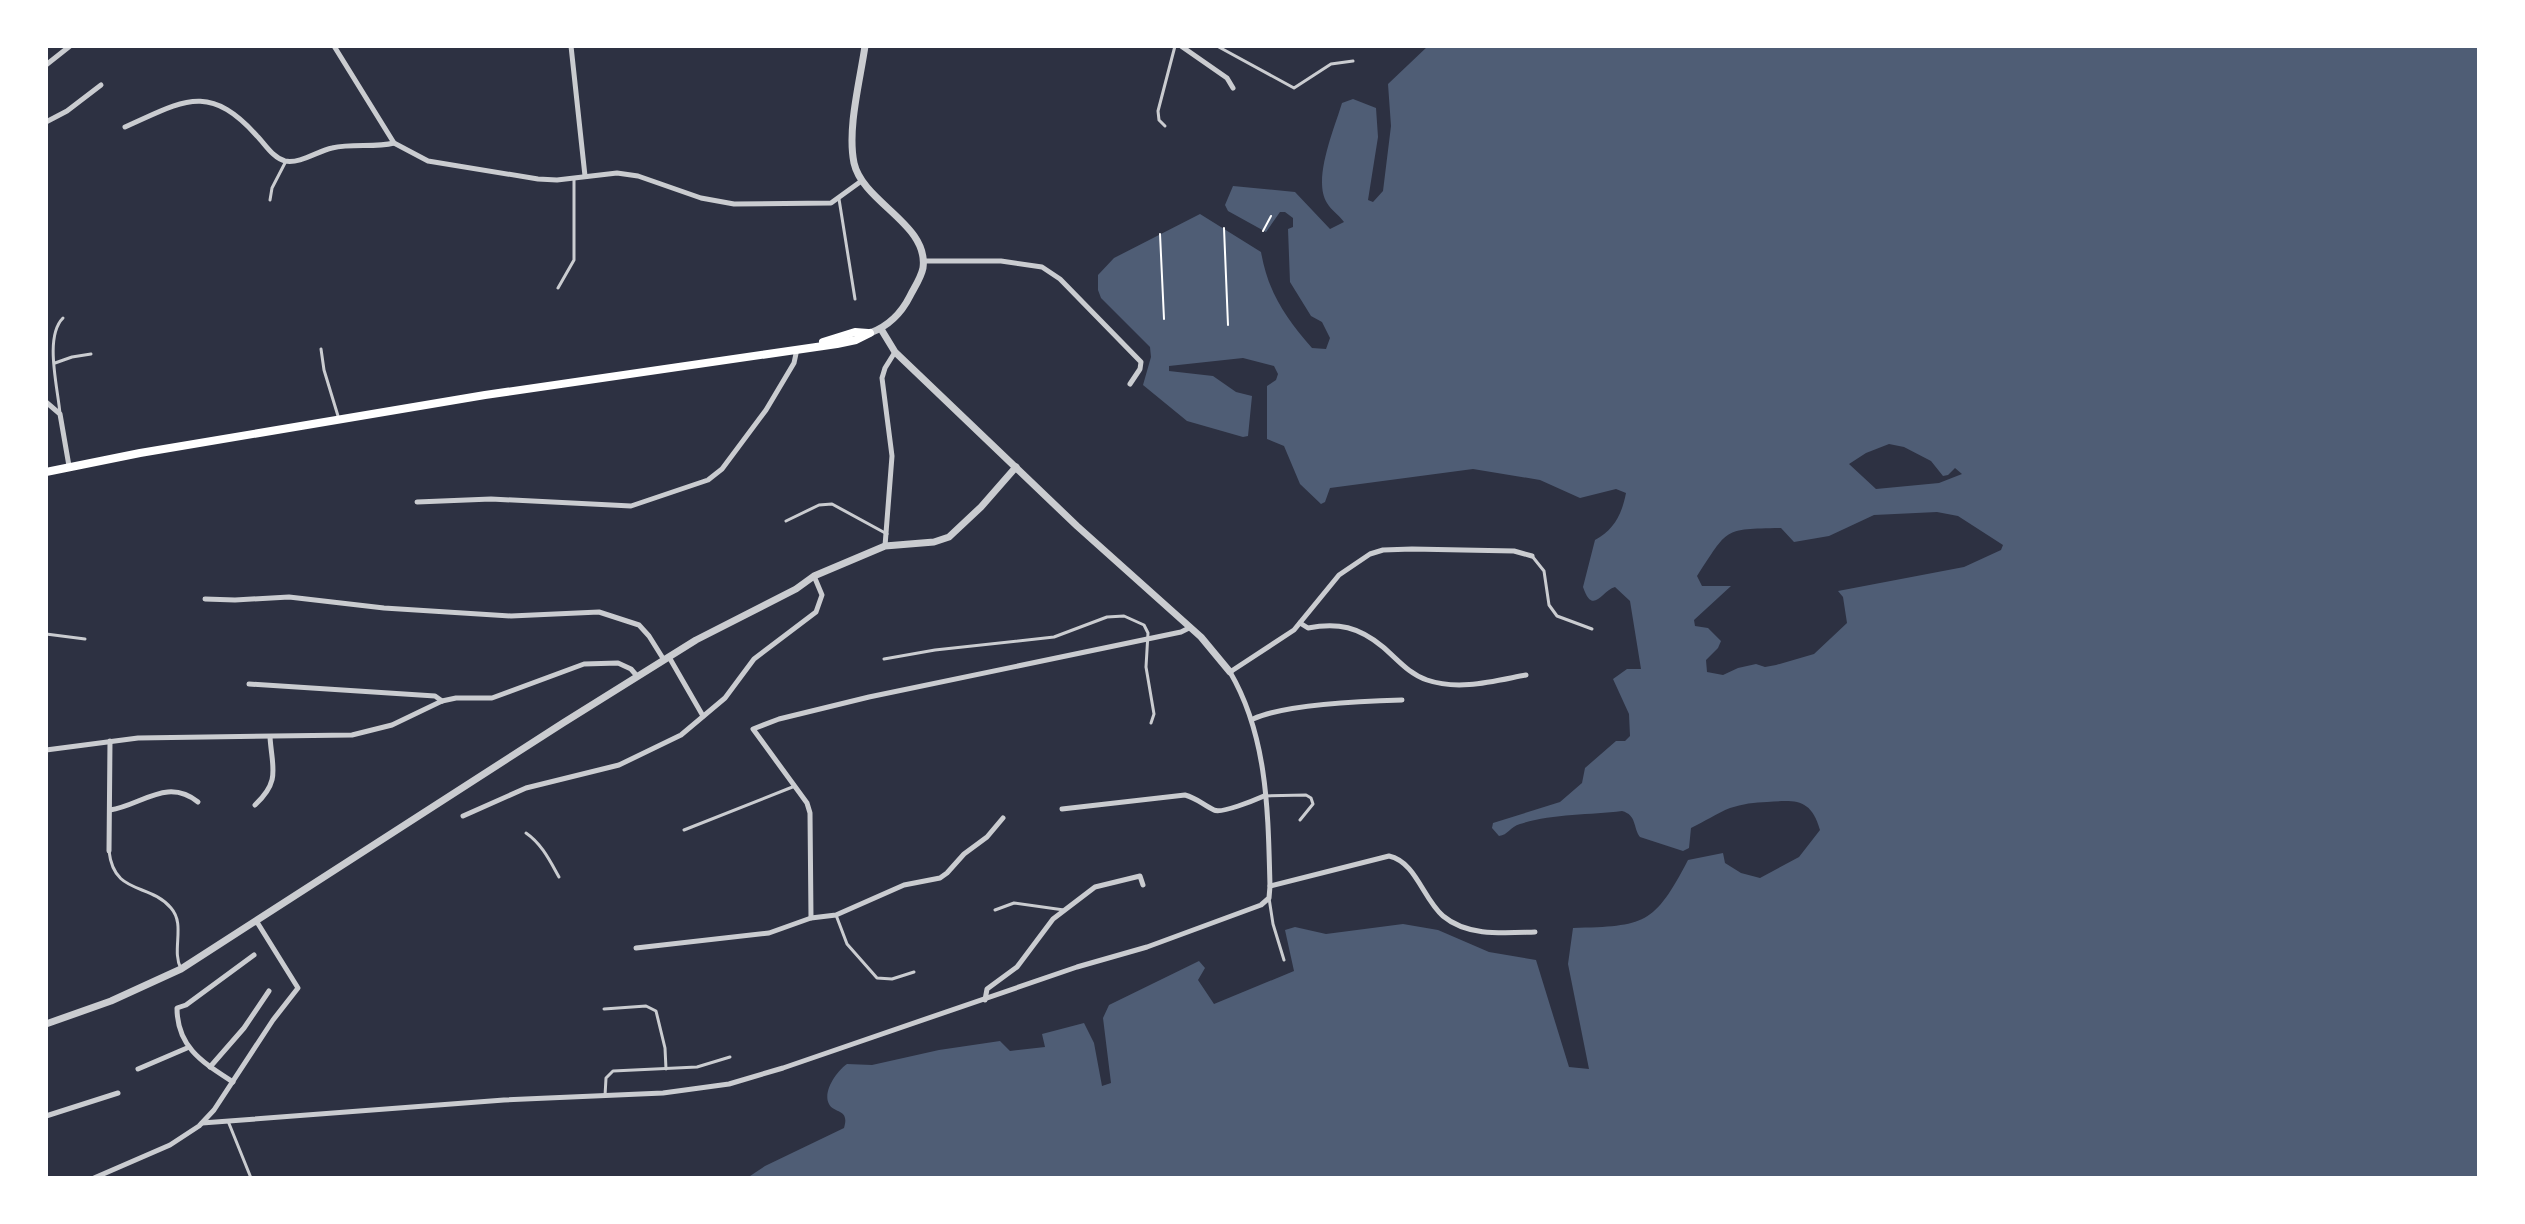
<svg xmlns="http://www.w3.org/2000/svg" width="2525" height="1224" viewBox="0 0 2525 1224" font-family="Mulish,sans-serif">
<rect width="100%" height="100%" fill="#2d3142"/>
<path fill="#4f5d75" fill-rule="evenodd" d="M1428 46H2479V1178H747L765 1166 844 1128C850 1108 834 1114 829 1104 822 1091 838 1070 847 1064L872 1065 939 1050 1000 1041 1010 1051 1045 1047 1042 1034 1084 1023 1094 1043 1102 1086 1111 1083 1103 1018 1109 1005 1199 961 1205 968 1198 980 1214 1004 1294 971 1285 930 1295 927 1326 934 1403 924 1438 930 1489 952 1536 960 1569 1067 1589 1069 1568 964 1573 928C1645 926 1654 925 1688 860L1723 853 1725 863 1741 873 1760 878 1799 857 1820 830C1811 798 1795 800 1767 802 1755 802 1742 804 1730 808 1717 813 1704 822 1691 828L1689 848 1683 851 1640 837C1633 828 1637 815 1622 811 1590 815 1549 814 1520 824 1510 827 1508 835 1499 836L1492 828 1493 823 1560 802 1582 783 1585 768 1616 741H1625L1630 736 1629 714 1613 679 1627 669H1641L1630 601 1615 587C1601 591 1593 616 1583 587L1595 540C1614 530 1622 514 1626 493L1616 489 1580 498 1540 480 1473 469 1330 488 1325 502 1321 504 1300 484 1284 446 1267 439V386L1276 380 1278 374 1274 366 1243 358 1169 366V371L1213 376 1236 392 1252 396 1248 436 1243 437 1187 421 1143 385 1151 357 1150 347 1101 298 1098 290V275L1114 258 1200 214 1261 252C1268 292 1285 317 1312 348L1326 349 1330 338 1322 322 1311 316 1290 282 1288 229 1293 227V218L1285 212H1280L1266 232 1228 211 1225 205 1233 186 1295 192 1330 229 1344 222C1339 215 1331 210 1327 203 1312 180 1335 127 1342 103L1353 99 1376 108 1378 137 1368 200 1373 202 1383 191 1391 126 1388 84ZM1889 444 1904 447 1931 461 1943 476 1948 475 1955 468 1962 474 1939 483 1876 489 1849 464 1866 453ZM1937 512 1958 516 2003 545 2001 550 1964 567 1838 591 1843 597 1847 623 1814 654 1776 665 1765 667 1756 664 1738 668 1723 675 1707 672 1706 660 1718 648 1721 641 1708 628 1695 626 1694 620 1731 586H1702L1697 576C1729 528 1722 529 1781 528L1794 542 1829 536 1874 515Z"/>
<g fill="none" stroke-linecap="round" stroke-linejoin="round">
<g stroke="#fff" stroke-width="2">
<polyline points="1224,228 1228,325"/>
<polyline points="1263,231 1271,216"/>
<polyline points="1160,234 1164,319"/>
</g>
<g stroke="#caccd0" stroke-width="3">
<polyline points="1217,46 1294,88 1331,64 1353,61"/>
<polyline points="1165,126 1159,120 1158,111 1175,46"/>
<polyline points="839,199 855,299"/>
<polyline points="270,200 272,188 286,161"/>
<polyline points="558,288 574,260 574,178"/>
<polyline points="321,349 324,370 338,416"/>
<polyline points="55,363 72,357 91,354"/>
<path d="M60 414C58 388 44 337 63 318"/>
<polyline points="786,521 819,505 832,504 887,534"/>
<polyline points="1532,556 1544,571 1549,605 1557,616 1592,629"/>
<polyline points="46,634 85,639"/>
<polyline points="884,659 935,650 1054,637 1107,617 1124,616 1144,625 1148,633 1146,667 1154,714 1151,723"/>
<polyline points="1264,796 1306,795 1311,798 1313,804 1300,820"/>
<polyline points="684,830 795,786"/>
<path d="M526 833C542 844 550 861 559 877"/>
<path d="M109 851C114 896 149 882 171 908 186 925 171 950 181 969"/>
<polyline points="1269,898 1273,924 1284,960"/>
<polyline points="995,910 1014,903 1064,910"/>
<polyline points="836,915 847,944 877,978 892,979 914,972"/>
<polyline points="604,1009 646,1006 656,1011 665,1048 666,1069"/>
<polyline points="605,1096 606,1078 613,1071 697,1067 730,1057"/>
<polyline points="228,1121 251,1178"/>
</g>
<g stroke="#caccd0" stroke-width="5">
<polyline points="334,46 394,143 428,161 538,179 557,180 617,173 638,176 701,198 734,204 831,203 860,182"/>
<polyline points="571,46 585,176"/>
<polyline points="1181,46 1227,78 1233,88"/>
<polyline points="46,65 70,46"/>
<polyline points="46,122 67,111 101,85"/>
<path d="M125 127C182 102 208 81 257 136 265 144 273 158 285 161 300 164 318 151 332 148 353 143 374 148 394 143"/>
<polyline points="923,261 1001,261 1042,267 1060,279 1141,362 1140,369 1130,384"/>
<polyline points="46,402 60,414 69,466"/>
<polyline points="417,502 491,499 631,506 708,480 722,469 766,410 794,363 797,349"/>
<polyline points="885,546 892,456 882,378 885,368 895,352"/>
<polyline points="205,599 235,600 289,597 384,608 511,616 599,612 639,625 649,636 664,660"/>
<path d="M1300 623 1308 628C1338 622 1359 627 1383 647 1398 660 1409 674 1427 680 1459 691 1494 681 1526 675"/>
<polyline points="669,657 703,716"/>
<polyline points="249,684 435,696 442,701"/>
<path d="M1253 719C1286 704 1364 701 1402 700"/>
<polyline points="46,750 138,738 352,735 392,725 442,701 456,698 492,698 584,664 618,663 631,669 637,676"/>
<path d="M255 805C281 781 272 768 270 737"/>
<path d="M1062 809 1185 795C1197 798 1203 805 1214 810 1221 814 1255 800 1264 796"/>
<path d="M110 810C142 805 167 777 198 802"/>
<polyline points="463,816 526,788 619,765 681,735 725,698 754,659 816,612 822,595 814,576"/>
<polyline points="109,851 110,741"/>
<path d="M1270 886 1389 856C1416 862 1423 899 1443 916 1468 937 1505 933 1535 932"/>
<polyline points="811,918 810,813 807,803 753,729 779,719 869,697 1181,632 1189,628"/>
<polyline points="636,948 769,933 811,918 836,915 904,885 940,878 947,873 964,854 987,837 1003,818"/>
<polyline points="985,1000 987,989 1017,967 1053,919 1095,887 1140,876 1143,885"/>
<polyline points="210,1067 244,1028 269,991"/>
<polyline points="138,1069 187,1048"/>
<path d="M233 1082C204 1063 177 1048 177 1008L186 1005 254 955"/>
<polyline points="46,1116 118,1093"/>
<path d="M202 1123 504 1100 663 1093 729 1084 783 1068 1077 967 1147 947 1261 905 1269 898 1270 886C1268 813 1268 737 1230 672L1294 630 1339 575 1370 554 1383 550 1412 549 1514 551 1532 556"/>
<polyline points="94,1178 170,1145 199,1126 214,1110 273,1020 298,988 257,922"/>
</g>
<g stroke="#caccd0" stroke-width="7">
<path d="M865 46C860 81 847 129 854 163 863 203 929 224 923 268 921 278 914 288 910 296 901 314 889 326 870 333"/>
<polyline points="881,329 895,352 1077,526 1201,637 1230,672"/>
<polyline points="46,1024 111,1001 181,969 563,723 696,640 796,589 814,576 885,546 934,542 949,537 981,507 1016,467"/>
</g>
<g stroke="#fff" stroke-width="8">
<polyline points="823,342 855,332 868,333"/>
<polyline points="46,472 140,453 485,395 837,344 856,340 870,333"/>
</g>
</g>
<rect width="2525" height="1224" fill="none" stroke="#ffffff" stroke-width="96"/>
</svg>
